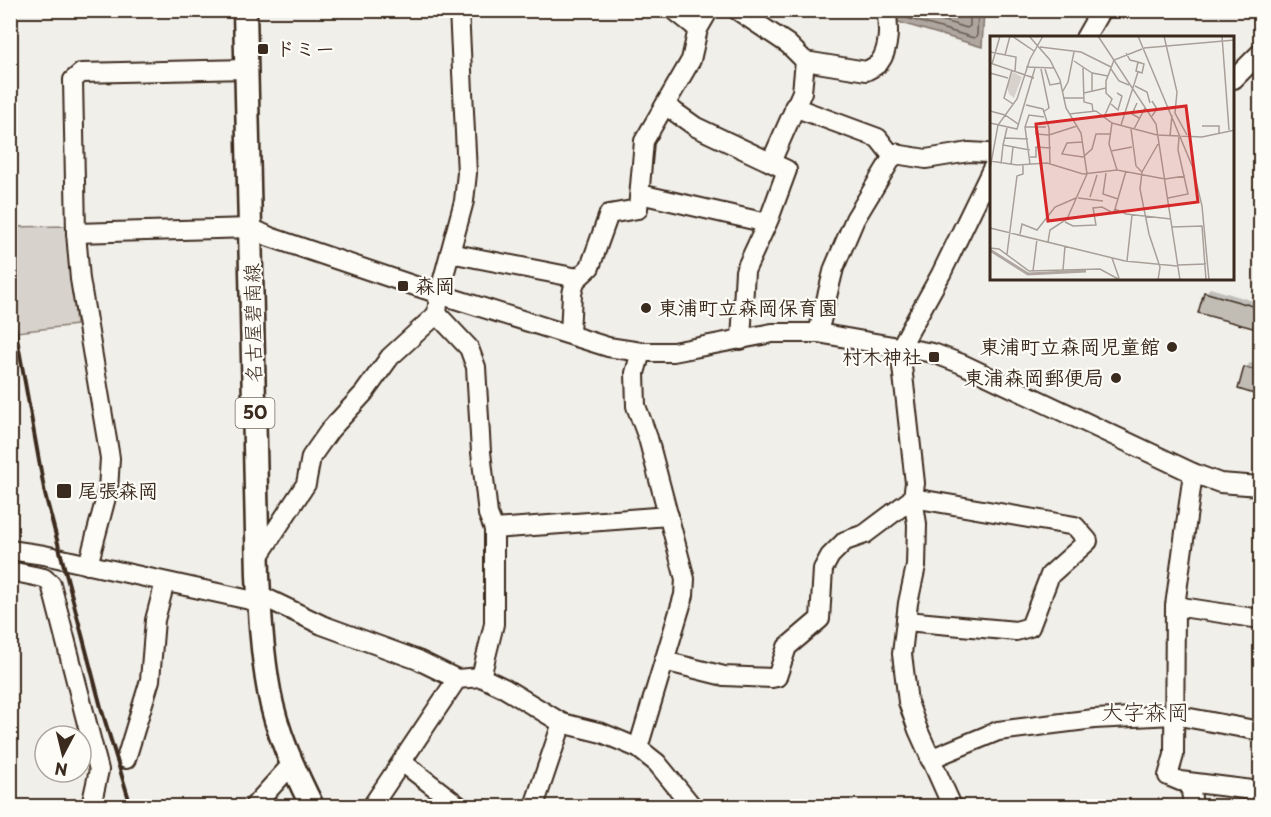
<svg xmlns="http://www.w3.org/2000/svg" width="1271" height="817" viewBox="0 0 1271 817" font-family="'Playpen Sans','Klee One',sans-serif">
<rect width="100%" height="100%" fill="#f1efea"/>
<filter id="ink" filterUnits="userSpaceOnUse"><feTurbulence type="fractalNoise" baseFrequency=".0167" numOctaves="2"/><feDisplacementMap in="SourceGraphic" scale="12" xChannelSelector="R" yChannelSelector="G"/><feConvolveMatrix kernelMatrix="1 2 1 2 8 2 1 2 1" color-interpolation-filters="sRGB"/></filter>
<g filter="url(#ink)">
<polygon fill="#d7d2cc" stroke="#897e75" stroke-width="1.5" points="68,226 76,325 17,332 10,284 10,227"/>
<polygon fill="#aea69f" stroke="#80746b" stroke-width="1.5" points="895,11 984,11 982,47 898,22"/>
<g fill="#0003">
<polygon points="1210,288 1260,303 1260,328 1199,312 1206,292"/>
<polygon points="1250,363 1260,365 1260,394 1240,388 1246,367"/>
</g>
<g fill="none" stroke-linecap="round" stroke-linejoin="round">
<g stroke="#695c52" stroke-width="1.5">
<polyline points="901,10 904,17 974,38 977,36 978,10"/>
<polyline points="909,10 967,28 970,26 970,10"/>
</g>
</g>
<g fill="#c1bcb4" stroke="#3b2a1e" stroke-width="1.5">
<polygon points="1204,292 1260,308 1260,330 1198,313"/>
<polygon points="1244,367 1260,371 1260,396 1238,389"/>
</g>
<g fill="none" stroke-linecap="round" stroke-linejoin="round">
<g stroke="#3b2a1e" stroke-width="22">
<g id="minor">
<polyline points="674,10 698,29"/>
<path d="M737 10 788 44 805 61 866 71C870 69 876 66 879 63 890 49 889 26 886 10"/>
<polyline points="1085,38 1101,10"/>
<polyline points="1234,79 1260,53"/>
<polyline points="665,105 696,127 787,170 769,219 745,271 741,340"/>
<polyline points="794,107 878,138 889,152 901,155 926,159 969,152 987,153 992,156"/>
<polyline points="771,162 802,92 805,61"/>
<polyline points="640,194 767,223"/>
<polyline points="76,233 251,228 270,237 439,294 608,347 641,352 673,352 772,333 818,333 933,353 962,364 1193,473 1220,483 1260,486"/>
<polyline points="450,253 578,278"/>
<polyline points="437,314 469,348 476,367 481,452 488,514 494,529 494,624 481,677"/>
<polyline points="818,333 834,268 855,219 895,153"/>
<polyline points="570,334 572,294 575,281 590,267 609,214 638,209 644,141 691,60 698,29 709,10"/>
<polyline points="1193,473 1175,606 1174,755 1168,776 1180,781 1260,791"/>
<polyline points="494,529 669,516"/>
<polyline points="10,550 44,555 259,602 270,600 322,625 418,660 457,679 481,677 504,688 562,723 602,733 638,748 657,763 692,806"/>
<polyline points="258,557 306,484 311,457 330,430 364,393 390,357 437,314 439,294 464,201 467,173 459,10"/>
<polyline points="88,565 108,490 110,458 80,279 76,233 73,80 81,73 246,69"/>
<polyline points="10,571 44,578 51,584 99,770 91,806"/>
<polyline points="1175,606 1260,619"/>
<polyline points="664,661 724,676 772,678 777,677 787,647 820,619 823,569 830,556 845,541 865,534 913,498 1075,526 1088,541 1050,575 1030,627 1016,631 906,621"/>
<polyline points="638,748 684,595 685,579 648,438 636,406 635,373 641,352"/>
<polyline points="126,759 150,680 155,620 165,582"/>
<polyline points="930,759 998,731 1094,719 1174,715 1260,731"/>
<polyline points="402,762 459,806"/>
<polyline points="1190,783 1193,806"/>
<polyline points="254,806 292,764"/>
<polyline points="372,806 457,679"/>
<polyline points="534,806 562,723"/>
<polyline points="952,806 918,730 908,702 902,654 908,603 916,566 917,524 913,498 915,483 900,348 941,274 992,169"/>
</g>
</g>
<g stroke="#3b2a1e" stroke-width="27">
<path id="major" d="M245 10 258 576C260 615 262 653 269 691 276 731 294 770 312 806"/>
</g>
<use href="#minor" stroke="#fdfcf7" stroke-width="18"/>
<use href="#major" stroke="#fdfcf7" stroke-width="22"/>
<polyline stroke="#3b2a1e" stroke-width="4" points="10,299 45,494 102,711 131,806"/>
</g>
</g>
<g fill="#3b2a1e" stroke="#fdfcf7" stroke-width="2">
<rect x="257" y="43" width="12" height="12" rx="3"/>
<rect x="397" y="280" width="12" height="12" rx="3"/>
<circle cx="646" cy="308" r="6"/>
<circle cx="1172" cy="347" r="6"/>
<rect x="928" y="351" width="12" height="12" rx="3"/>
<circle cx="1116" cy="378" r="6"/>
<rect x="56" y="483" width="16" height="16" rx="3"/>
</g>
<g text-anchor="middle" stroke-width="4.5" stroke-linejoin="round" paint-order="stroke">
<rect fill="#fdfcf7" stroke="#75695f" stroke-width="1.5" x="235.5" y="398" width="39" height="30" rx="4.5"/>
<g font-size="18" font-weight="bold" fill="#3b2a1e">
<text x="255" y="419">50</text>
</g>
<g font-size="20" font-weight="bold" fill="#3b2a1e" stroke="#fdfcf7" text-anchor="start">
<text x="275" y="56">ドミー</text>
<text x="415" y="293">森岡</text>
<text x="658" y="315">東浦町立森岡保育園</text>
<text x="1160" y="354" text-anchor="end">東浦町立森岡児童館</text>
<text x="922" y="364" text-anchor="end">村木神社</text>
<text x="1104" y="385" text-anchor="end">東浦森岡郵便局</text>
<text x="78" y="498">尾張森岡</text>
</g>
<g font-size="20" fill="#3b2a1e" stroke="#fdfcf7">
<text transform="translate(253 323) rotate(-91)" y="7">名古屋碧南線</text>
</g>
<g font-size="22" fill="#3b2a1e" stroke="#fdfcf7">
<text x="1145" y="720">大字森岡</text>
</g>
</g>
<g transform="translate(990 36)">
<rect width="244" height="244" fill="#f1efea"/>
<path d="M23 36 32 41 24 62 19 58 17 50Z" fill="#d7d2cc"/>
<path fill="none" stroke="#aea69f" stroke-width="3" d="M0 214 38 238 96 235"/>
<path fill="none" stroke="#a8a098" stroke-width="1.5" d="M22 0 44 15M39 0 60 24 70 44 76 72 91 97 97 138 77 183 60 194 58 206M108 0 166 88 190 244M148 0 203 132 212 170 219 244M174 0 187 56 185 77 197 99M232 0 239 94M50 11 91 16 121 31M154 12 245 4M0 16 26 21 25 35M136 17 140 24 148 26 154 28 152 37 146 35 148 26M15 19 20 0M84 25 102 37M0 27 44 42M2 28 10 0M36 31 64 32M93 32 94 66 102 68 103 75M51 33 59 72 53 76M55 33 60 49 71 47M121 33 129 45 139 49M22 34 14 62 23 68M0 37 18 42M145 50 157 56 160 67M73 55 78 46 84 16M102 55V37L118 40M94 57 116 52M73 62H94M147 67 142 78 149 82M121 68 128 74 132 60 127 57M36 69 53 73 59 92 60 128M0 75 15 79 28 88M79 78 106 75 122 87 167 99 212 101 245 94M162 80 167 73 162 65M114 81 122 63 116 57V45L124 24 152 13M0 87 27 93 45 32M122 87 119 108 127 134M131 89 148 36M212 90H229V97M35 91H56M46 91V98L59 99 87 90M17 92 13 109 40 114M141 93 146 130 152 136 150 153 159 198 170 231 168 244M144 93 155 72M180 100 182 79M14 102 38 103M92 106 77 107 72 118 93 121 102 113 106 98H120M121 115 142 111M40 121H46V111L61 112M0 125 27 129 57 127 93 138 127 134 175 143 195 140M11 128 13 109M40 128 35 91 39 79 54 81M21 129 23 111M0 133 8 89 27 63 40 23 53 0M152 136 168 108M116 137 113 158 128 163M100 161 107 139M88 162 113 165M178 162 198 158 188 114 189 101M125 173 136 178 181 183M125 173 136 135M75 186 83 190 106 189 103 172 112 171 123 177 125 173M182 191 212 190 216 244M0 192 135 225 187 230M30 198 32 188 47 194 65 171 86 162M0 212 9 213 39 235 110 233 130 244M17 218 27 140 33 138V128M122 222 129 242M137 225 142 179M188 229 216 228M73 234 75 210M43 235 47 203"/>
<path fill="#d62828" fill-opacity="0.15" stroke="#d62828" stroke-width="3" d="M196 70 208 166 58 185 46 88Z"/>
<rect width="244" height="244" fill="none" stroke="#3b2a1e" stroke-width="3"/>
</g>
<rect width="1271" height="817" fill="none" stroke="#fdfcf7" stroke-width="36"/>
<rect x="18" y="18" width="1235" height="781" fill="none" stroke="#3b2a1e" stroke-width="2" filter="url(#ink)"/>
<g transform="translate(63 754) rotate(187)"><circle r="28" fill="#fdfcf7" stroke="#afa8a0" stroke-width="1.5"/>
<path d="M0-4.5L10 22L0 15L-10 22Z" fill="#3b2a1e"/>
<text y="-9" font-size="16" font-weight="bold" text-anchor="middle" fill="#3b2a1e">N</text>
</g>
</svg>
